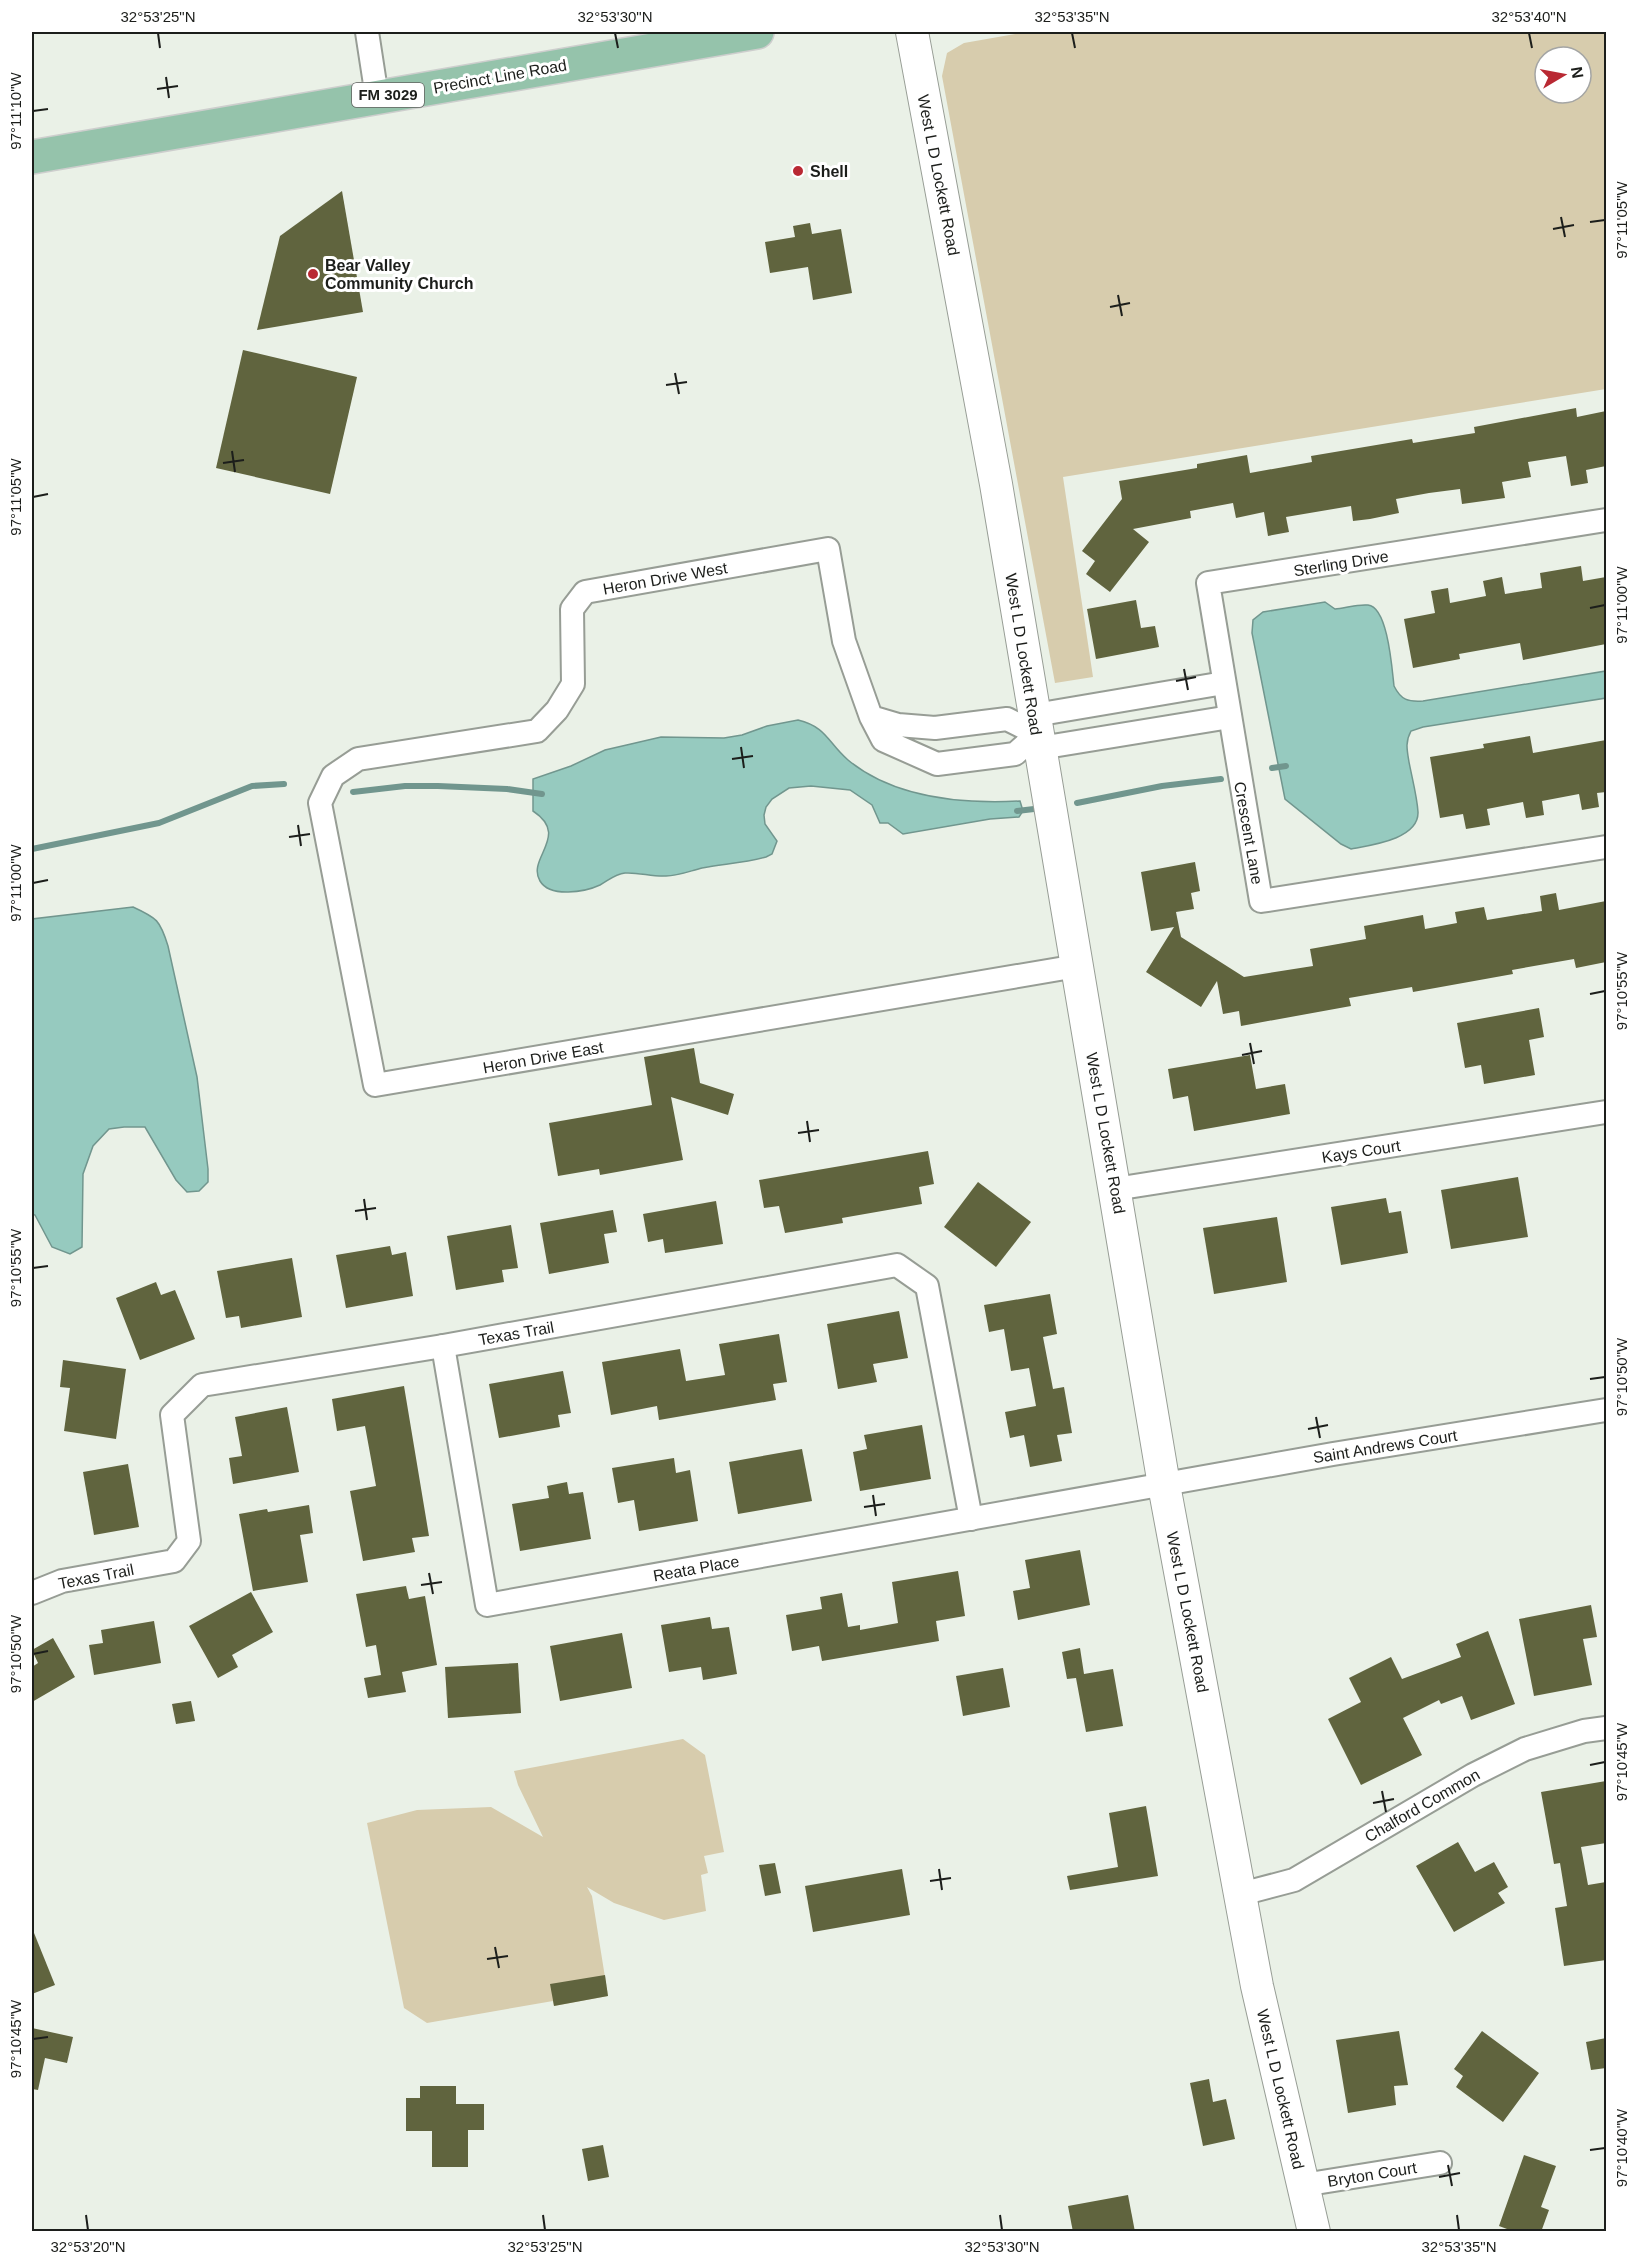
<svg xmlns="http://www.w3.org/2000/svg" width="1638" height="2263" viewBox="0 0 1638 2263" font-family="Helvetica,sans-serif">
<rect width="100%" height="100%" fill="#eaf1e7"/>
<g fill="#d7ccad" fill-rule="evenodd">
<path d="M1027 32H1606V389L1063 477 1093 677 1055 683 942 76 947 53 964 43ZM1545 57H1581V93H1545Z"/>
<polygon points="683,1739 705,1755 724,1852 704,1856 708,1873 701,1875 706,1911 664,1920 614,1903 587,1887 592,1896 608,1996 554,2006 553,2001 427,2023 404,2008 367,1823 417,1810 491,1807 543,1837 518,1785 514,1771"/>
</g>
<g fill="#96cabf" stroke="#71968e" stroke-width="1.5">
<path d="M1325 602 1335 609C1345 608 1358 604 1368 605 1388 607 1392 669 1394 686 1401 700 1408 702 1423 701L1606 671V698L1423 727 1411 731C1405 742 1407 750 1409 762 1412 778 1417 796 1418 812 1419 839 1372 845 1351 849L1341 844 1285 799 1252 633 1253 620 1263 612Z"/>
<path d="M798 720C827 727 828 743 848 760 894 798 963 804 1020 801L1023 811 1019 817 990 819 903 834 888 823H880L872 805 850 790 811 786 789 788 772 799 766 807 764 815 765 824 777 841 772 854 766 857C745 863 723 864 702 868 690 871 678 876 666 876 652 877 639 872 625 873 615 874 609 880 600 885 585 892 550 898 540 881 526 858 571 836 533 811V779L571 766 605 750 631 744 661 737 724 738 742 735 767 726Z"/>
<path d="M133 907C157 918 160 920 168 946L197 1077 208 1169V1182L199 1191 187 1192 176 1180 145 1127H124L109 1129 93 1146 83 1174 82 1247 70 1254 52 1247 35 1215 32 1214V919Z"/>
</g>
<g fill="none" stroke-linecap="round" stroke-linejoin="round">
<g stroke="#71968e" stroke-width="6">
<polyline points="1272,768 1286,766"/>
<polyline points="353,792 405,786 438,786 507,789 542,794"/>
<polyline points="1077,803 1162,786 1221,779"/>
<polyline points="1017,811 1034,809"/>
<polyline points="32,849 159,823 252,786 284,784"/>
</g>
</g>
<g fill="#60643e">
<polygon points="342,191 363,312 257,330 280,236"/>
<polygon points="810,223 812,234 841,229 852,293 813,300 808,267 770,273 765,242 795,237 793,226"/>
<polygon points="243,350 357,377 330,494 216,468"/>
<polygon points="1576,408 1577,417 1606,411 1606,466 1586,470 1588,483 1571,486 1566,456 1528,462 1531,477 1502,482 1505,498 1462,504 1460,489 1429,493 1396,499 1399,513 1370,519 1353,521 1351,506 1286,517 1289,532 1268,536 1264,512 1236,518 1233,503 1190,511 1191,518 1133,529 1149,542 1110,592 1086,574 1095,561 1082,551 1122,499 1119,481 1197,468 1197,464 1247,455 1250,473 1312,462 1311,456 1412,439 1413,443 1475,433 1474,427"/>
<polygon points="1581,566 1583,581 1606,577 1606,644 1523,660 1520,643 1459,654 1460,659 1413,668 1404,619 1435,613 1431,591 1448,588 1450,603 1486,596 1483,581 1502,577 1505,594 1542,588 1540,573"/>
<polygon points="1136,600 1141,628 1155,626 1159,647 1096,659 1087,609"/>
<polygon points="1530,736 1533,753 1606,740 1606,792 1597,793 1599,807 1582,810 1579,794 1542,801 1544,815 1526,818 1523,802 1487,809 1490,825 1466,829 1463,814 1440,818 1430,757 1484,748 1483,744"/>
<polygon points="1195,862 1200,891 1191,893 1194,909 1176,912 1181,937 1244,977 1313,966 1310,949 1366,939 1364,926 1423,915 1425,929 1457,923 1455,912 1484,907 1487,920 1542,911 1540,896 1556,893 1559,910 1606,901 1606,962 1576,968 1574,959 1512,970 1513,974 1413,992 1412,987 1349,998 1351,1006 1241,1026 1239,1011 1223,1014 1217,981 1201,1007 1146,972 1174,927 1151,931 1141,872"/>
<polygon points="1539,1008 1544,1037 1529,1040 1535,1075 1484,1084 1481,1065 1465,1068 1457,1023"/>
<polygon points="694,1048 700,1083 734,1094 728,1115 671,1097 683,1160 600,1175 599,1169 558,1176 549,1123 652,1105 644,1057"/>
<polygon points="1250,1055 1256,1089 1285,1084 1290,1114 1194,1131 1188,1096 1173,1099 1168,1069"/>
<polygon points="928,1151 934,1184 919,1187 922,1204 842,1218 843,1223 785,1233 779,1206 764,1208 759,1180"/>
<polygon points="1518,1177 1528,1237 1451,1249 1441,1190"/>
<polygon points="978,1182 1031,1222 996,1267 944,1227"/>
<polygon points="1386,1198 1389,1213 1401,1211 1408,1253 1341,1265 1331,1207"/>
<polygon points="716,1201 723,1244 665,1253 663,1239 648,1242 643,1214"/>
<polygon points="613,1210 617,1232 604,1234 609,1263 549,1274 540,1223"/>
<polygon points="1277,1217 1287,1282 1214,1294 1203,1228"/>
<polygon points="511,1225 518,1268 502,1270 504,1282 456,1290 447,1236"/>
<polygon points="390,1246 392,1255 406,1252 413,1296 346,1308 336,1255"/>
<polygon points="292,1258 302,1317 241,1328 239,1316 226,1318 217,1271"/>
<polygon points="156,1282 161,1295 175,1290 195,1339 140,1360 116,1298"/>
<polygon points="1050,1294 1057,1334 1043,1337 1053,1389 1064,1387 1072,1433 1057,1435 1062,1461 1030,1467 1024,1435 1010,1438 1005,1412 1036,1406 1029,1368 1011,1371 1004,1329 989,1332 984,1305"/>
<polygon points="899,1311 908,1358 873,1364 877,1382 838,1389 827,1324"/>
<polygon points="779,1334 787,1382 773,1384 776,1400 659,1420 657,1406 611,1415 602,1362 680,1349 686,1381 725,1375 719,1344"/>
<polygon points="63,1360 126,1369 116,1439 64,1431 70,1388 60,1387"/>
<polygon points="563,1371 571,1413 558,1415 560,1427 499,1438 489,1384"/>
<polygon points="404,1386 429,1536 412,1538 415,1552 363,1561 350,1491 376,1486 365,1426 337,1431 332,1399"/>
<polygon points="287,1407 299,1472 233,1484 229,1458 242,1456 235,1417"/>
<polygon points="922,1425 931,1479 860,1491 853,1452 867,1449 864,1435"/>
<polygon points="802,1449 812,1501 738,1514 729,1462"/>
<polygon points="674,1458 676,1473 690,1470 698,1521 639,1531 634,1500 618,1503 612,1468"/>
<polygon points="128,1464 139,1527 94,1535 83,1472"/>
<polygon points="567,1482 569,1494 583,1492 591,1539 520,1551 512,1504 549,1498 547,1486"/>
<polygon points="309,1505 313,1533 300,1535 308,1582 253,1591 239,1514 267,1509 268,1512"/>
<polygon points="1080,1550 1090,1605 1018,1620 1013,1591 1030,1588 1025,1560"/>
<polygon points="958,1571 965,1616 936,1621 939,1641 822,1661 819,1646 792,1651 786,1615 822,1609 820,1597 842,1593 848,1627 860,1625 860,1630 898,1623 892,1582"/>
<polygon points="406,1586 409,1599 425,1596 437,1665 402,1672 406,1692 368,1698 364,1678 381,1675 376,1645 366,1647 356,1594"/>
<polygon points="251,1592 273,1632 232,1655 238,1667 218,1678 189,1626"/>
<polygon points="1591,1605 1597,1637 1583,1639 1592,1685 1534,1696 1519,1619"/>
<polygon points="710,1617 712,1629 729,1627 737,1674 703,1680 701,1667 669,1672 661,1625"/>
<polygon points="154,1621 161,1663 94,1675 89,1645 103,1643 101,1630"/>
<polygon points="1488,1631 1515,1704 1471,1720 1462,1696 1441,1704 1439,1700 1403,1718 1422,1755 1361,1785 1328,1719 1361,1702 1349,1678 1391,1657 1402,1679 1461,1657 1456,1644"/>
<polygon points="622,1633 632,1688 560,1701 550,1646"/>
<polygon points="53,1638 75,1677 32,1702 32,1667 38,1663 32,1650"/>
<polygon points="1080,1648 1084,1674 1113,1669 1123,1726 1086,1732 1076,1678 1067,1679 1062,1652"/>
<polygon points="518,1663 521,1713 448,1718 445,1667"/>
<polygon points="1003,1668 1010,1707 963,1716 956,1676"/>
<polygon points="191,1701 195,1721 176,1724 172,1704"/>
<polygon points="1606,1781 1606,1843 1581,1847 1588,1885 1606,1882 1606,1960 1564,1966 1555,1908 1567,1906 1560,1863 1554,1864 1541,1792"/>
<polygon points="1146,1806 1158,1876 1070,1890 1067,1876 1118,1867 1109,1813"/>
<polygon points="1458,1842 1475,1872 1494,1862 1508,1887 1498,1893 1505,1903 1454,1932 1416,1866"/>
<polygon points="775,1863 781,1893 765,1896 759,1865"/>
<polygon points="902,1869 910,1915 813,1932 805,1886"/>
<polygon points="32,1928 55,1985 32,1994"/>
<polygon points="605,1975 608,1996 554,2006 550,1984"/>
<polygon points="32,2028 73,2037 67,2063 45,2058 38,2090 32,2089"/>
<polygon points="1399,2031 1408,2085 1394,2086 1396,2105 1348,2113 1336,2040"/>
<polygon points="1482,2031 1539,2073 1503,2122 1456,2087 1463,2076 1454,2069"/>
<polygon points="1606,2038 1606,2068 1591,2070 1586,2042"/>
<polygon points="1209,2079 1213,2102 1226,2099 1235,2139 1203,2146 1190,2083"/>
<polygon points="420,2086 456,2086 456,2104 484,2104 484,2130 468,2130 468,2167 432,2167 432,2131 406,2131 406,2098 420,2098"/>
<polygon points="603,2145 609,2177 588,2181 582,2149"/>
<polygon points="1524,2155 1556,2166 1541,2207 1549,2210 1541,2232 1515,2232 1499,2226"/>
<polygon points="1128,2195 1135,2232 1073,2232 1068,2206"/>
</g>
<g fill="none" stroke-linecap="round" stroke-linejoin="round">
<g stroke="#979d95" stroke-width="26">
<g id="street">
<polyline points="367,32 377,97"/>
<polyline points="1606,520 1208,583 1261,901 1606,847"/>
<polyline points="1035,715 1224,683"/>
<polyline points="871,717 898,725 935,728 1007,719 1037,734 1015,754 937,764 883,740 871,717 844,641 828,549 585,592 572,609 573,684 557,710 537,731 358,759 333,776 320,803 375,1085 1077,966"/>
<polyline points="1040,748 1230,717"/>
<polyline points="1115,1189 1606,1112"/>
<polyline points="443,1346 487,1605 1333,1454 1606,1410"/>
<polyline points="32,1593 62,1581 174,1561 189,1541 172,1415 202,1385 443,1346 897,1265 927,1286 971,1519"/>
<polyline points="1241,1894 1294,1880 1473,1775 1525,1749 1584,1731 1606,1728"/>
<polyline points="1303,2185 1440,2163"/>
</g>
</g>
<g stroke="#979d95" stroke-width="34">
<polyline id="secondary" points="912,32 996,484 1164,1485 1257,1986 1314,2232"/>
</g>
<g stroke="#cdcecd" stroke-width="36">
<polyline id="primary" points="32,157 757,32"/>
</g>
<use href="#street" stroke="#fff" stroke-width="22"/>
<use href="#secondary" stroke="#fff" stroke-width="32"/>
<use href="#primary" stroke="#95c3ab" stroke-width="33"/>
</g>
<path fill="none" stroke="#1c1e1b" stroke-width="2" d="M158 33 160 48M615 33 618 48M1072 33 1075 48M1529 33 1532 48M166 77 169 98M157 89 178 86M33 111 48 109M1561 217 1565 237M1590 222 1605 220M1553 229 1574 225M1118 295 1122 316M1110 307 1130 303M675 373 679 394M666 385 687 382M232 451 235 472M223 463 244 460M33 497 48 494M1590 608 1605 605M1184 669 1188 690M1176 681 1196 677M741 747 744 768M732 759 753 756M298 825 301 846M289 837 310 834M33 883 48 880M1590 994 1605 991M1250 1043 1254 1064M1242 1055 1262 1051M807 1121 810 1142M798 1133 819 1130M364 1199 367 1220M355 1211 376 1208M33 1268 48 1266M1590 1379 1605 1377M1316 1417 1320 1438M1308 1429 1328 1425M873 1495 876 1516M864 1507 885 1504M429 1573 433 1594M421 1585 442 1582M33 1654 48 1651M1590 1765 1605 1762M1382 1791 1386 1812M1373 1803 1394 1799M939 1869 942 1890M930 1881 951 1878M495 1947 499 1968M487 1959 508 1956M33 2039 48 2037M1590 2150 1605 2148M1448 2165 1452 2186M1439 2177 1460 2173M86 2215 88 2230M543 2215 545 2230M1000 2215 1002 2230M1457 2215 1459 2230"/>
<g fill="#b92933" stroke="#fff" stroke-width="2">
<circle cx="798" cy="171" r="6"/>
<circle cx="313" cy="274" r="6"/>
</g>
<g text-anchor="middle" stroke-width="6" stroke-linejoin="round" paint-order="stroke">
<rect fill="#fff" stroke="#60625f" stroke-width="1.5" x="352" y="83" width="72" height="24" rx="4.5"/>
<g font-size="15" font-weight="bold" fill="#1c1e1b">
<text x="388" y="100">FM 3029</text>
</g>
<g font-size="16" fill="#1c1e1b" stroke="#fff">
<text transform="translate(500 76) rotate(-10)" y="6">Precinct Line Road</text>
<text transform="translate(939 175) rotate(79)" y="6">West L D Lockett Road</text>
<text transform="translate(1341 563) rotate(-9)" y="6">Sterling Drive</text>
<text transform="translate(665 578) rotate(-10)" y="6">Heron Drive West</text>
<text transform="translate(1024 654) rotate(81)" y="6">West L D Lockett Road</text>
<text transform="translate(1249 833) rotate(80)" y="6">Crescent Lane</text>
<text transform="translate(543 1057) rotate(-10)" y="6">Heron Drive East</text>
<text transform="translate(1106 1133) rotate(80)" y="6">West L D Lockett Road</text>
<text transform="translate(1361 1151) rotate(-9)" y="6">Kays Court</text>
<text transform="translate(516 1333) rotate(-10)" y="6">Texas Trail</text>
<text transform="translate(1385 1446) rotate(-9)" y="6">Saint Andrews Court</text>
<text transform="translate(696 1568) rotate(-10)" y="6">Reata Place</text>
<text transform="translate(96 1576) rotate(-11)" y="6">Texas Trail</text>
<text transform="translate(1188 1612) rotate(79)" y="6">West L D Lockett Road</text>
<text transform="translate(1422 1805) rotate(-30)" y="6">Chalford Common</text>
<text transform="translate(1281 2089) rotate(77)" y="6">West L D Lockett Road</text>
<text transform="translate(1372 2174) rotate(-9)" y="6">Bryton Court</text>
</g>
<g font-size="16" font-weight="bold" fill="#1c1e1b" stroke="#fff" text-anchor="start">
<text x="810" y="177">Shell</text>
<text x="325" y="271">Bear Valley<tspan x="325" dy="18">Community Church</tspan></text>
</g>
</g>
<rect width="1638" height="2263" fill="none" stroke="#ffffff" stroke-width="66"/>
<g transform="translate(1563 75) rotate(80)"><circle r="28" fill="#ffffff" stroke="#a4a5a4" stroke-width="1.5"/>
<path d="M0-4.5L10 22L0 15L-10 22Z" fill="#b92933"/>
<text y="-9" font-size="16" font-weight="bold" text-anchor="middle" fill="#1c1e1b">N</text>
</g>
<rect x="33" y="33" width="1572" height="2197" fill="none" stroke="#1c1e1b" stroke-width="2"/>
<g font-size="15" text-anchor="middle" fill="#1c1e1b">
<text x="158" y="22">32°53'25"N</text>
<text x="615" y="22">32°53'30"N</text>
<text x="1072" y="22">32°53'35"N</text>
<text x="1529" y="22">32°53'40"N</text>
<text transform="translate(16 111) rotate(-90)" y="5">97°11'10"W</text>
<text transform="translate(1622 220) rotate(-90)" y="5">97°11'05"W</text>
<text transform="translate(16 497) rotate(-90)" y="5">97°11'05"W</text>
<text transform="translate(1622 605) rotate(-90)" y="5">97°11'00"W</text>
<text transform="translate(16 883) rotate(-90)" y="5">97°11'00"W</text>
<text transform="translate(1622 991) rotate(-90)" y="5">97°10'55"W</text>
<text transform="translate(16 1268) rotate(-90)" y="5">97°10'55"W</text>
<text transform="translate(1622 1377) rotate(-90)" y="5">97°10'50"W</text>
<text transform="translate(16 1654) rotate(-90)" y="5">97°10'50"W</text>
<text transform="translate(1622 1762) rotate(-90)" y="5">97°10'45"W</text>
<text transform="translate(16 2039) rotate(-90)" y="5">97°10'45"W</text>
<text transform="translate(1622 2148) rotate(-90)" y="5">97°10'40"W</text>
<text x="88" y="2252">32°53'20"N</text>
<text x="545" y="2252">32°53'25"N</text>
<text x="1002" y="2252">32°53'30"N</text>
<text x="1459" y="2252">32°53'35"N</text>
</g>
</svg>
